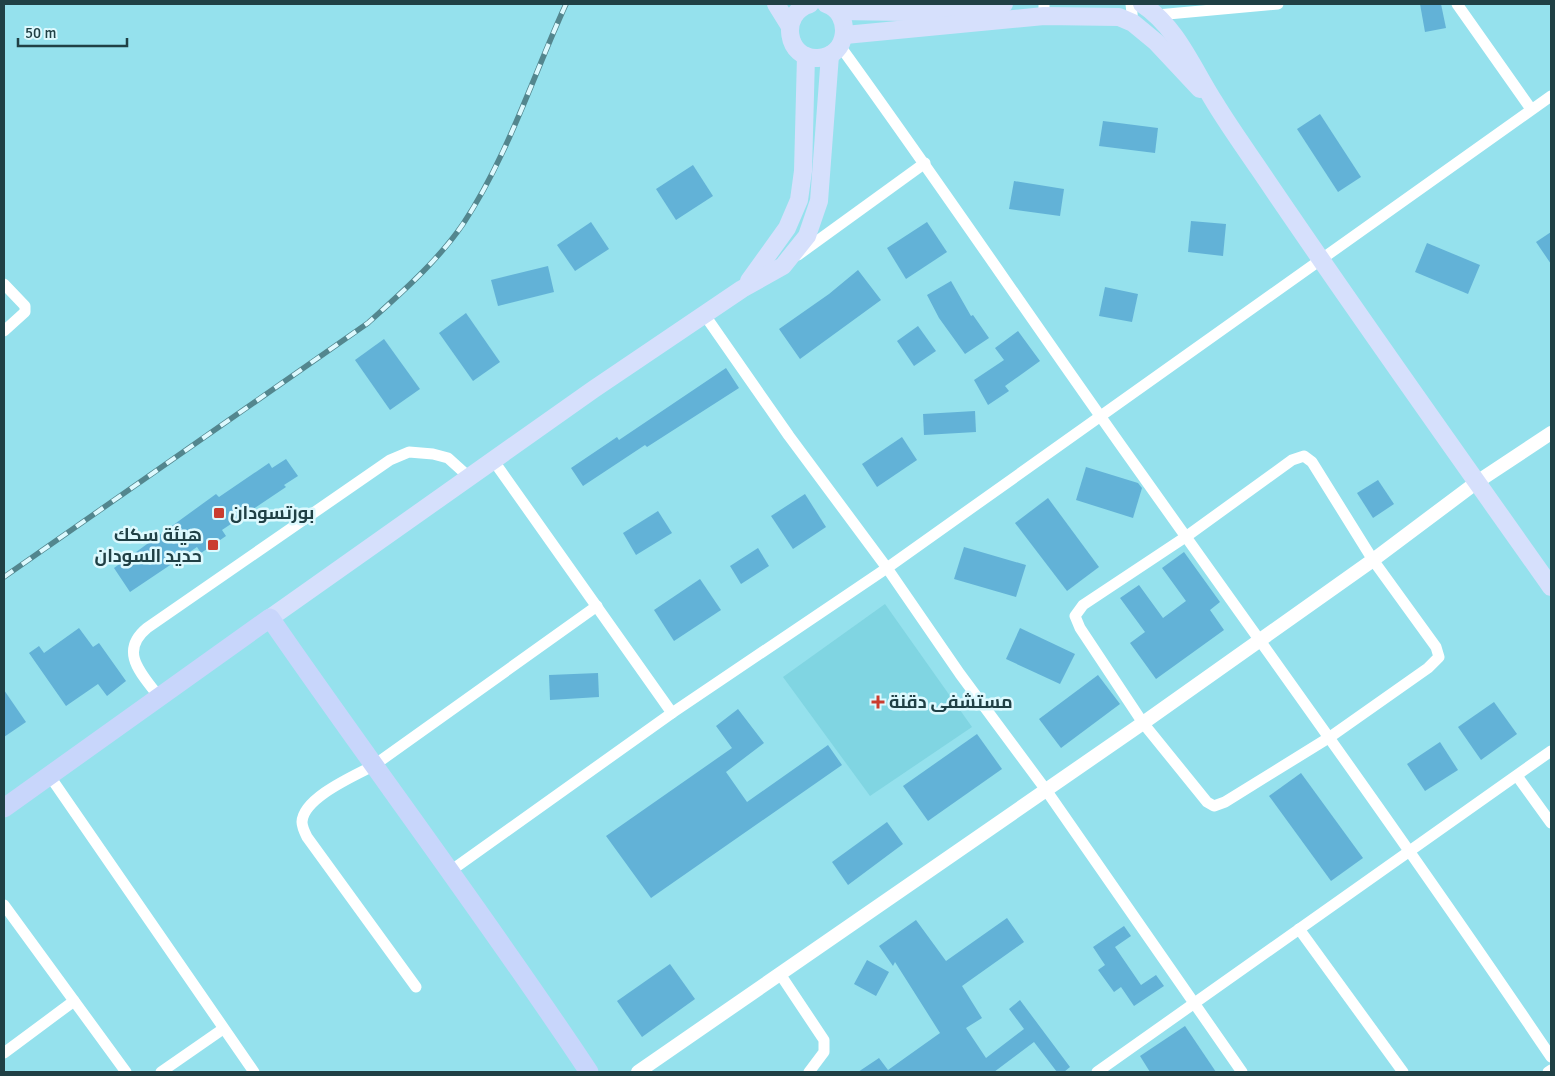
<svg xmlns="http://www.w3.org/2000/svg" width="1555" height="1076" viewBox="0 0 1555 1076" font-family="Signika,Cairo,sans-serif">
<rect width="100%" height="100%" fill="#95e1ed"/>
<polygon fill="#80d5e2" points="885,604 972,727 870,796 783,677"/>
<g fill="#62b2d7">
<polygon points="1420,4 1441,4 1446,28 1425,32"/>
<polygon points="1320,114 1361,177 1338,192 1297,129"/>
<polygon points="1103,121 1158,128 1155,153 1099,146"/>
<polygon points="693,165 713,196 676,220 656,189"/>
<polygon points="1014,181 1064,189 1060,216 1009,209"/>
<polygon points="1191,221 1226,224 1223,256 1188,252"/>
<polygon points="591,222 609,249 575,271 557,245"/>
<polygon points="927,222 947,252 906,279 887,248"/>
<polygon points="1551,232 1551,264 1536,242"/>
<polygon points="1427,243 1480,265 1468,294 1415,272"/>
<polygon points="548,266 554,292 498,306 491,280"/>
<polygon points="858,270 881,300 800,359 779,329 829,294"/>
<polygon points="951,281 971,316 973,315 989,338 965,354 939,318 927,295"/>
<polygon points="1105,287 1138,294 1132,322 1099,316"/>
<polygon points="466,313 500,362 473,381 439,333"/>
<polygon points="918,326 936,351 914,366 897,341"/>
<polygon points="1018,331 1040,361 1005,386 1009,391 988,405 974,380 1004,360 995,348"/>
<polygon points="384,339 420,389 390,410 355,360"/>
<polygon points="726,368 739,388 647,447 645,445 583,486 571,468 617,437 619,440"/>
<polygon points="975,411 976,432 924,435 923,414"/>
<polygon points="902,437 917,460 877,487 862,464"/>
<polygon points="286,459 298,476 284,485 286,487 222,530 226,536 201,553 197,547 130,592 114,568 216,494 219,497 269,463 272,468"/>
<polygon points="1086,467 1138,483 1142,488 1133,518 1076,500"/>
<polygon points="1378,480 1394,504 1373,518 1357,493"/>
<polygon points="805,494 826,527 793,549 771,516"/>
<polygon points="1048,498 1099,567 1067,591 1015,523"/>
<polygon points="658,511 672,533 636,555 623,533"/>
<polygon points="964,547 1026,565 1016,597 954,579"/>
<polygon points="758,548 769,566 741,584 730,566"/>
<polygon points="1184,552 1220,602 1210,610 1224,630 1156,679 1130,643 1145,632 1120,598 1139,585 1163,618 1186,601 1162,568"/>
<polygon points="700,579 721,610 674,641 654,610"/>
<polygon points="79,628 93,647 99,643 126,681 107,696 98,684 66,706 29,653 39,646 44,653"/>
<polygon points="1020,628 1075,654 1060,684 1006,659"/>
<polygon points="598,673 599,697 550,700 549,675"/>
<polygon points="1098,675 1120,704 1061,748 1039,719"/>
<polygon points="4,690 26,722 4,737"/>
<polygon points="1494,702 1517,734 1481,760 1458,727"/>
<polygon points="738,709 764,743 726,772 747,802 828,745 842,765 651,898 606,836 732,748 716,726"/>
<polygon points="977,734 1002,769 928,821 903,786"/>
<polygon points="1440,742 1458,770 1425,791 1407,764"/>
<polygon points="1301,773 1363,858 1331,881 1269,796"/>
<polygon points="887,822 903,844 848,885 832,862"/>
<polygon points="1007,918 1024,942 962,986 982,1018 966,1028 986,1058 1024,1029 1009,1009 1020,1000 1070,1067 1064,1072 1057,1072 1034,1042 994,1072 858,1072 879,1058 888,1070 940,1033 895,962 893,966 879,946 916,920 946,961"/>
<polygon points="1124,926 1131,936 1115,947 1141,985 1156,975 1164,986 1134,1006 1121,987 1114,992 1098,970 1105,965 1093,947"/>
<polygon points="867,960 889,972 876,996 854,984"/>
<polygon points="670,964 695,999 642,1037 617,1001"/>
<polygon points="1185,1026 1216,1072 1150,1072 1140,1056"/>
</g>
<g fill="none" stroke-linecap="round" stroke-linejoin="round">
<g stroke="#fff" stroke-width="11">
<polyline points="1044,4 1044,16"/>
<polyline points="1131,4 1133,23"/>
<polyline points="1457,4 1531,109"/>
<polyline points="1157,15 1278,4"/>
<path d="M840 46C941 185 1037 328 1137 468 1276 664 1417 858 1551 1057"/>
<polyline points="798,255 925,163"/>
<polyline points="4,284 25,306 25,312 4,331"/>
<polyline points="704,314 789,436 887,568 960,674 1046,790 1242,1072"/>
<polygon points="1304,456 1312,462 1373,560 1436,647 1439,657 1428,668 1330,737 1225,802 1214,806 1207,802 1143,723 1080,628 1075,616 1083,605 1187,536 1292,460"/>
<polyline points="493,460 672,713"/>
<path d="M159 697C142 674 118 652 147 628L390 460 409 452 433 454 448 458 469 477"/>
<polyline points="49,775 254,1072"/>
<polyline points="1517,776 1551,823"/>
<polyline points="449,872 672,713 887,568 1551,96"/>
<polyline points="4,905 126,1072"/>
<polyline points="1299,929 1403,1072"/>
<polyline points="780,974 824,1040 824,1052 809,1072"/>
<path d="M416 987 307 837C305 833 302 827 302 822 303 798 354 776 373 766L597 606"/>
<polyline points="4,1053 74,1001"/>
<polyline points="161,1072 223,1029"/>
<polyline points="1097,1072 1551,751"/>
<polyline points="1548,1072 1551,1070"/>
</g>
<polyline stroke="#fff" stroke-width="14" points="638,1072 1143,723 1373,560 1477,482 1551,433"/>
<g stroke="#d6e0fc" stroke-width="18">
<polyline points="776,4 789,25"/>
<path d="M810 4C779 13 786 60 818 58 849 57 853 13 826 4"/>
<path d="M1142 4C1177 27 1193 69 1215 103 1229 126 1244 147 1259 169 1354 310 1453 448 1551 587"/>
<polyline points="838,11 908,12 1004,4"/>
<polyline points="845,35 1044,16 1119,17 1133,23 1156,42 1200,89"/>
<polyline points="749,281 787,228 799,200 803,171 806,56"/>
<polyline points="270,618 594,389 742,289 783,266 807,236 819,201 830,55"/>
</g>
<path stroke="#c8d6fb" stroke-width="19" d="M4 808 270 618C375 770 487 918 589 1072"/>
<g stroke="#53868e" stroke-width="5.5">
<path id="rail" d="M4 577 368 323C401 293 437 262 463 224 507 158 533 76 566 4"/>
</g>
<use href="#rail" stroke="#ddf9fe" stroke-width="4" stroke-dasharray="11" stroke-linecap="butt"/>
</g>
<g fill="#ca3d30" stroke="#ddf9fe" stroke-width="2">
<rect x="213" y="507" width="12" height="12" rx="2.5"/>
<rect x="207" y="539" width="12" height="12" rx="2.5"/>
<path d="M875.5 694.5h5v5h5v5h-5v5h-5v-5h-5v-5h5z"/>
</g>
<g text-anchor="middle" stroke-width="5" stroke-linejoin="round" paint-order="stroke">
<g font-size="18" font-weight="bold" fill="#204045" stroke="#ddf9fe" text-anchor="start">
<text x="230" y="519">بورتسودان</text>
<text x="202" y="541" text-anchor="end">هيئة سكك<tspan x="202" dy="21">حديد السودان</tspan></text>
<text x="889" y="708">مستشفى دقنة</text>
</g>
</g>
<rect width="1555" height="1076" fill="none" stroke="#204045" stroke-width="10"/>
<path d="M18 38v8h109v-8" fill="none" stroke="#204045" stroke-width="2.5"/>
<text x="25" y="38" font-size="15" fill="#204045" stroke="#ddf9fe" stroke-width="4" paint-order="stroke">50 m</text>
</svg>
